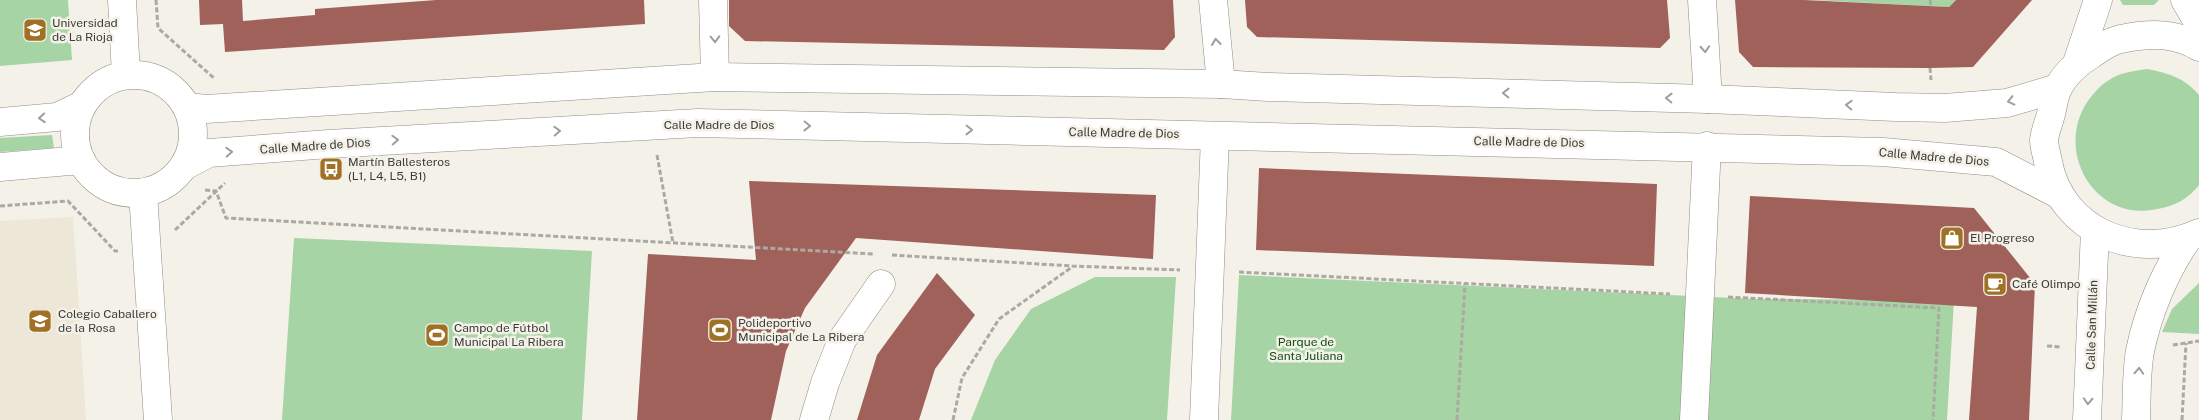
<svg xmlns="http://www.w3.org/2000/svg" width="2199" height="420" viewBox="0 0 2199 420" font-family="'Public Sans',sans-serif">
<rect width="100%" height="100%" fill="#f3f1e8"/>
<polygon fill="#ece7d7" points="73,217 86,420 0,420 0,221"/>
<g fill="#a7d4a5">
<polygon points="0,0 68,0 72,60 0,66"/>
<polygon points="1812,0 1956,0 1949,7"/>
<polygon points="2120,0 2159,0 2154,5 2123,5"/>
<path d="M2147 69C2168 73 2185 78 2199 95V185C2188 199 2175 206 2157 209 2091 224 2048 141 2096 91 2103 83 2115 75 2125 73 2132 71 2140 70 2147 69Z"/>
<polygon points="52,135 54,148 0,152 0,138"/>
<polygon points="294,238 592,251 582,420 282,420"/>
<polygon points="1239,275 1755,299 1954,300 1947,420 1231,420"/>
<polygon points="1095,277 1176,277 1167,420 971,420 995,360 1031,309"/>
<polygon points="2199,283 2199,334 2162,332 2172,309"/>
</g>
<g fill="#a0615a">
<polygon points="199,0 242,0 243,21 315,15 315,9 436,0 644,0 645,24 225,52 223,24 200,25"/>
<polygon points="729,0 1173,0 1175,37 1164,50 745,41 729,26"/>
<polygon points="1245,0 1667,0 1670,38 1660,48 1257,37 1247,27"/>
<polygon points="1735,0 1804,0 1949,7 1956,0 2032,0 1973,67 1930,68 1753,67 1739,52"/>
<polygon points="1259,168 1657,184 1654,266 1256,250"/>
<polygon points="749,181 1156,195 1153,259 856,238 805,308 786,351 771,420 637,420 648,254 756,260"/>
<polygon points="1750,196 1974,208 2035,284 2029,420 1969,420 1977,307 1745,293"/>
<polygon points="937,273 975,315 935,369 919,420 857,420 877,355"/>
</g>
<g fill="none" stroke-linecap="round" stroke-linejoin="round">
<g stroke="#908d86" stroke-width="29">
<g id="street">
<polyline points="713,0 715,77"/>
<polyline points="1213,0 1221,84"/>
<polyline points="1702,0 1708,99"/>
<polyline points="2185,0 2199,24"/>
<polyline points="2077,63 2098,0"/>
<polyline points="143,193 158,420"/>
<polyline points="814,420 825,383 842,340 881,284"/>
<polyline points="1204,420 1215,136"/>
<polyline points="1694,420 1707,146"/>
<polyline points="2087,420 2095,230"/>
<path d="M2136 420C2137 398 2136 373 2140 351 2148 312 2165 271 2188 238"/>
</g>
</g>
<g stroke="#908d86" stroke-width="29">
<g id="secondary">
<polyline points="122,0 126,75"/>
<path d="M2199 47C2176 33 2152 33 2126 38 2112 40 2103 46 2092 54 2079 62 2065 74 2058 88 2054 96 2053 106 2051 114 2049 122 2045 131 2044 140 2044 147 2047 155 2048 162 2061 232 2137 262 2199 233"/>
<circle cx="134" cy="134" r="59"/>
<polyline points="187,107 206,109 715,77 1221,84 1268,87 1708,99 1896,107 1945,108 2007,103 2058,88"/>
<polyline points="0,122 57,117 82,105"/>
<polyline points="184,166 209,153 329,144 698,123 1883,152 1996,162 2060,195"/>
<polyline points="0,167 81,160"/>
</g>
</g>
<g stroke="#aba9a2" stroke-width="3" stroke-dasharray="5 2.5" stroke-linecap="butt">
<polyline points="156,0 158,28 215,79"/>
<polyline points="1930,0 1931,6"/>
<polyline points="1930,68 1931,80"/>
<polyline points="657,155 673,243"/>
<polyline points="205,190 216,191 226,218 873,254"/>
<polyline points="0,206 68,201 115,251 118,251"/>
<polyline points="175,230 225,183"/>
<polyline points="892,255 1072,266 1180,270"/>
<polyline points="1239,272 1670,294"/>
<polyline points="1728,297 1939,308 1933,420"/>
<polyline points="2173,345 2199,341"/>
<polyline points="2047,346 2061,347"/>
<polyline points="953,420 962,378 999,319 1072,267"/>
<polyline points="1457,420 1465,284"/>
<polyline points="2182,420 2186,343"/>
</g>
<use href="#street" stroke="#fff" stroke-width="28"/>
<use href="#secondary" stroke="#fff" stroke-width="28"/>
</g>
<defs><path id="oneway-chevron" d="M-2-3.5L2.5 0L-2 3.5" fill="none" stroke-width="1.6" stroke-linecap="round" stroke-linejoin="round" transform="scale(1.25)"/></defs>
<g stroke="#9e9e9c">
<use href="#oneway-chevron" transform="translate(715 39) rotate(89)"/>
<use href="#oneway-chevron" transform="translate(1216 42) rotate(-96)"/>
<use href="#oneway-chevron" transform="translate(1705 49) rotate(87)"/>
<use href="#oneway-chevron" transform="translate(1506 93) rotate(-179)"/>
<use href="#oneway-chevron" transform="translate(1669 98) rotate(-179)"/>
<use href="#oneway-chevron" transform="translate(2011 101) rotate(167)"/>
<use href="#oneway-chevron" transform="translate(1849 105) rotate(-177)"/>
<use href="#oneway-chevron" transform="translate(42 118) rotate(176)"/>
<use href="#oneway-chevron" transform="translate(807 126) rotate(1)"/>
<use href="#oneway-chevron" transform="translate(969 130) rotate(1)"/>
<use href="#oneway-chevron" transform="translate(557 131) rotate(-3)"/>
<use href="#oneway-chevron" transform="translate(395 140) rotate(-3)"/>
<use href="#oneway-chevron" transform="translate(229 152) rotate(-3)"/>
<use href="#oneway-chevron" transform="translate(2139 371) rotate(-87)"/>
<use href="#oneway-chevron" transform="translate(2088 401) rotate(93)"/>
</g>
<defs>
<g id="university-square" transform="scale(1.25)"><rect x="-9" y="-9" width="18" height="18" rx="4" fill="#a07124" stroke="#f3f1e8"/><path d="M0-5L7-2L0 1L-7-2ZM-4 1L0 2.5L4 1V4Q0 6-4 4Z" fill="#fff"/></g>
<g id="bus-square" transform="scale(1.25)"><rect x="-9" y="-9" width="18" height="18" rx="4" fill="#a07124" stroke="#f3f1e8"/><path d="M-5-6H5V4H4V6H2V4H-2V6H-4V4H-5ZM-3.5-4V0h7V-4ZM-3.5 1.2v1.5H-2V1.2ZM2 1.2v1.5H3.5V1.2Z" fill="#fff"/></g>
<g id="shop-square" transform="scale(1.25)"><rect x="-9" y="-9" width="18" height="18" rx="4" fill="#a07124" stroke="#f3f1e8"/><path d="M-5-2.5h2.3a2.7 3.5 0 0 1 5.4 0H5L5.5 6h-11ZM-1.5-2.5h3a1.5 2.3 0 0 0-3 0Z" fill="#fff"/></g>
<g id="cafe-square" transform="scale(1.25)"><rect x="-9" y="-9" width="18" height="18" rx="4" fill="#a07124" stroke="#f3f1e8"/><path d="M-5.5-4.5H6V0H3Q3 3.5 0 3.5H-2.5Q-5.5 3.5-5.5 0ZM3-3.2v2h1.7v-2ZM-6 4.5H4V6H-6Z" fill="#fff"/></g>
<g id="school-square" transform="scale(1.25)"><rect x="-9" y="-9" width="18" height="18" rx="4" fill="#a07124" stroke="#f3f1e8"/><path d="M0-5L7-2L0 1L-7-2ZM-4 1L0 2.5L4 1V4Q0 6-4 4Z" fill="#fff"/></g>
<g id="stadium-square" transform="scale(1.25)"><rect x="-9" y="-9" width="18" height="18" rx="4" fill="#a07124" stroke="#f3f1e8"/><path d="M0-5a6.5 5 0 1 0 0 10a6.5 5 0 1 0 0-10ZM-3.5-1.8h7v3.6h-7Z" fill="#fff"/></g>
</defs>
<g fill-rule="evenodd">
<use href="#university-square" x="35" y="30"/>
<use href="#bus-square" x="331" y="169"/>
<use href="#shop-square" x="1952" y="238"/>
<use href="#cafe-square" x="1995" y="284"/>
<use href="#school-square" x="40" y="321"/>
<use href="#stadium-square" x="720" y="330"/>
<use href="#stadium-square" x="437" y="335"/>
</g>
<g text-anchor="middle" stroke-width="5" stroke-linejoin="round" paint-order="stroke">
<g font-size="12" fill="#3d3c39" stroke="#f3f1e8" text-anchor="start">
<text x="52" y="27">Universidad<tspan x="52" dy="14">de La Rioja</tspan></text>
<text x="348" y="166">Martín Ballesteros<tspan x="348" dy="14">(L1, L4, L5, B1)</tspan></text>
<text x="1970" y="242">El Progreso</text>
<text x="2012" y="288">Café Olimpo</text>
<text x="58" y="318">Colegio Caballero<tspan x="58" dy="14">de la Rosa</tspan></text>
<text x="738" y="327">Polideportivo<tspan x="738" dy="14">Municipal de La Ribera</tspan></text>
<text x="454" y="332">Campo de Fútbol<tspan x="454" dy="14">Municipal La Ribera</tspan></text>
</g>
<g font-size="12" fill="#3d3c39" stroke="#f3f1e8">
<text x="719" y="129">Calle Madre de Dios</text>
<text transform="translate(1124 133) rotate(1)" y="4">Calle Madre de Dios</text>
<text transform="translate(1529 142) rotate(1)" y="4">Calle Madre de Dios</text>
<text transform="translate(315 146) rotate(-4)" y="4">Calle Madre de Dios</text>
<text transform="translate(1934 157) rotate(5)" y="4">Calle Madre de Dios</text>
<text transform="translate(2092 325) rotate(-88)" y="4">Calle San Millán</text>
</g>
<g font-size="12" fill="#0f5012" stroke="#f3f1e8">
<text x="1306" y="346">Parque de<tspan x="1306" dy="14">Santa Juliana</tspan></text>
</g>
</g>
</svg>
